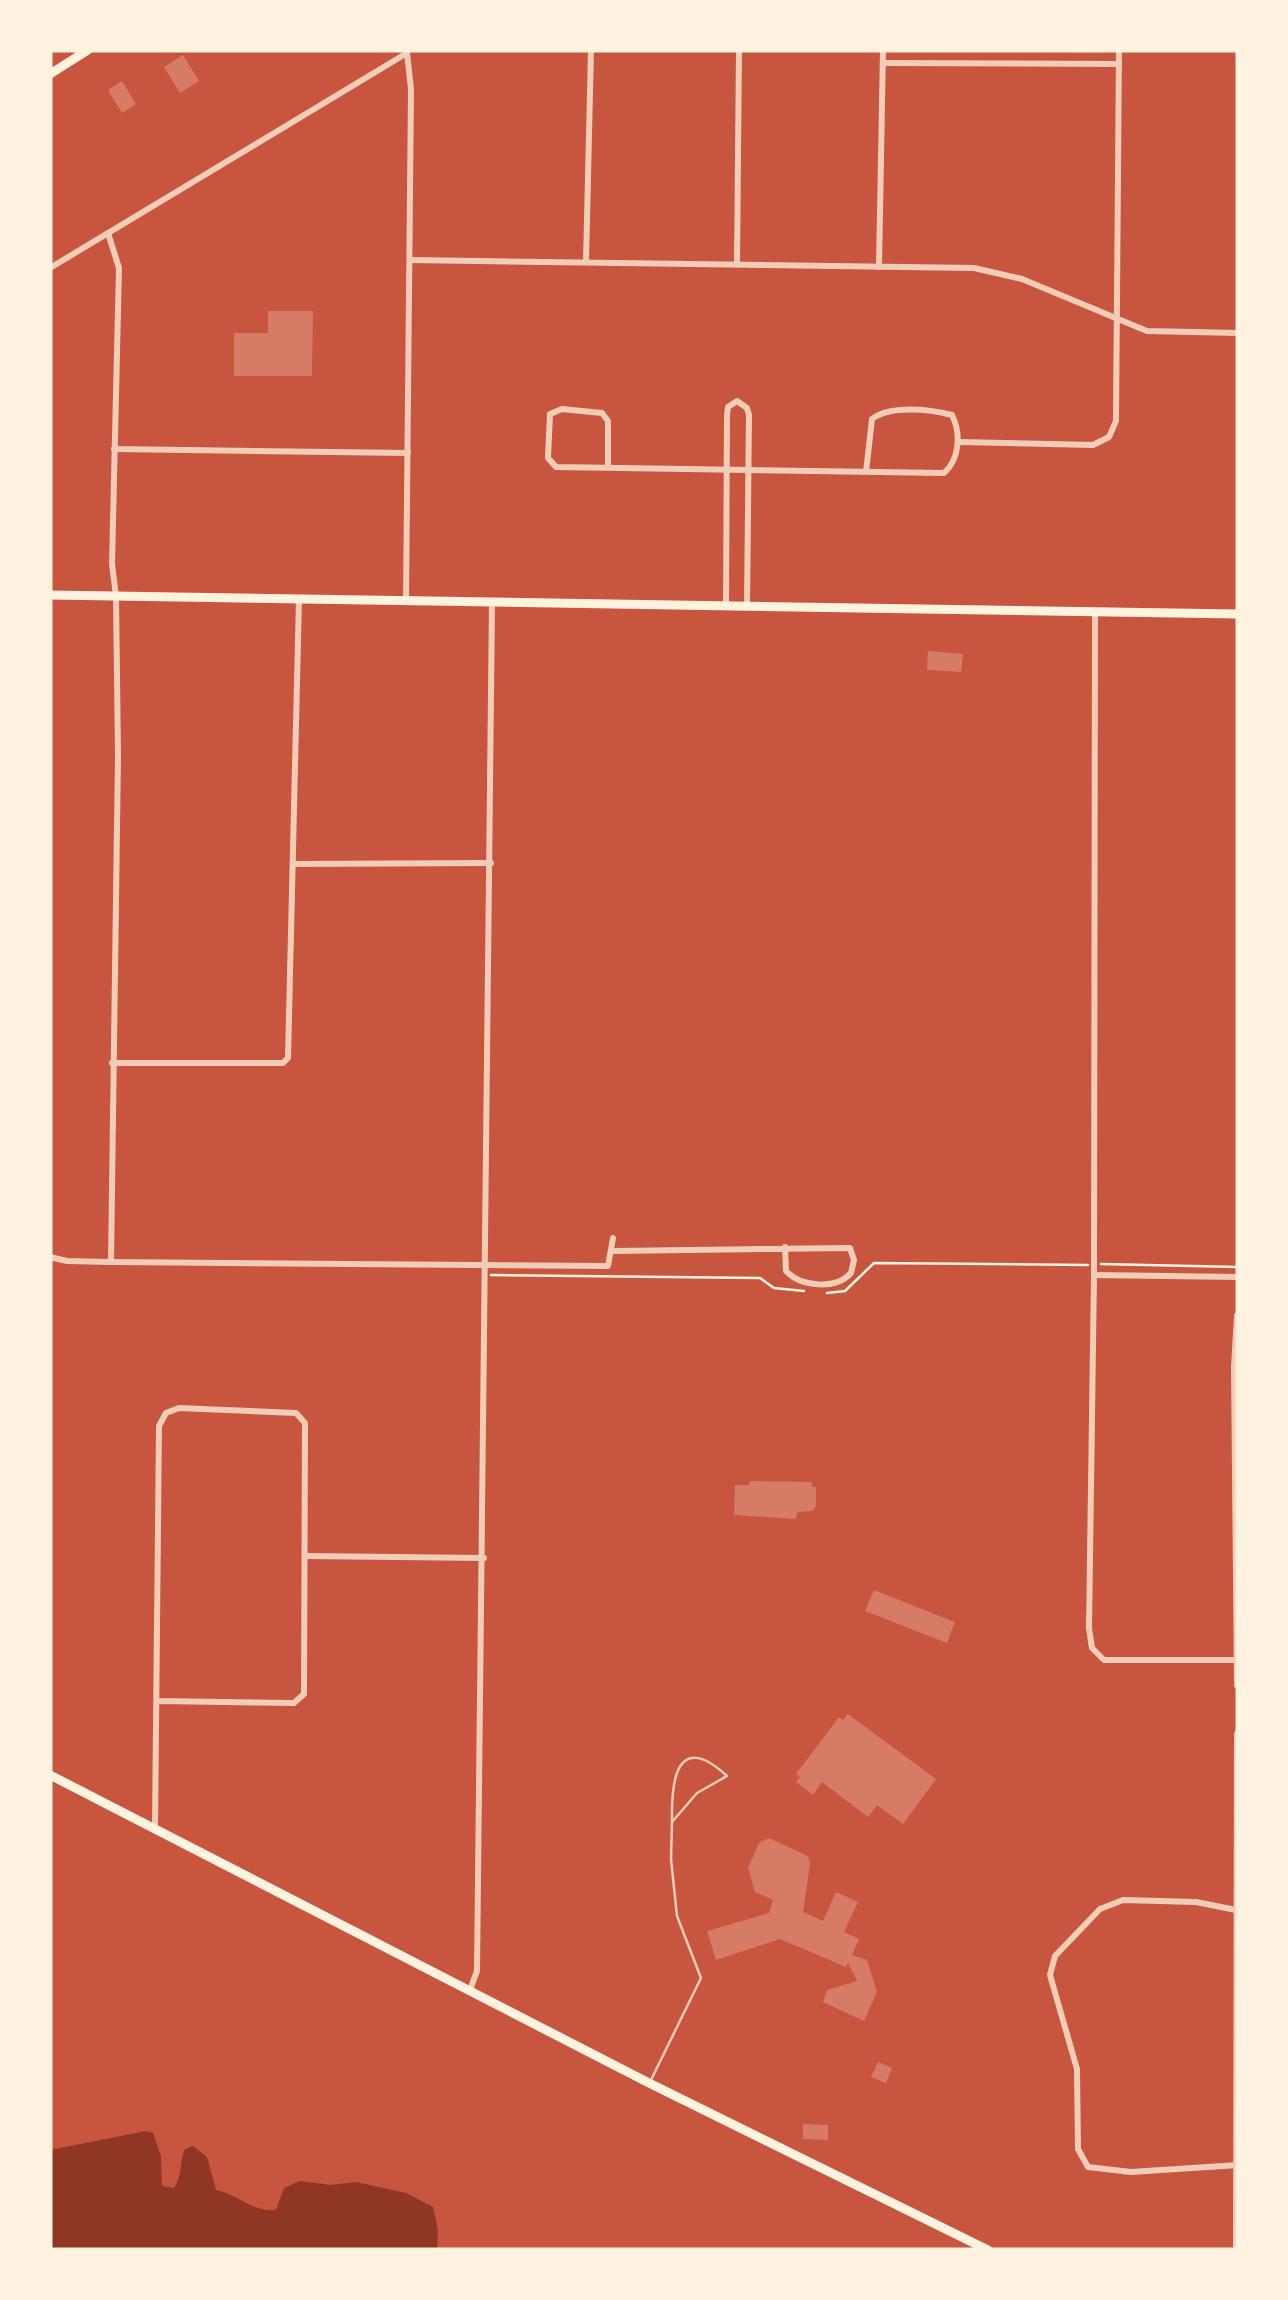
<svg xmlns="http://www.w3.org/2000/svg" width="1288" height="2300" viewBox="0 0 1288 2300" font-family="Barlow,sans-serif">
<rect width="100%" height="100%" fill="#c8553d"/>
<path fill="#8f3625" d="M146 2131 153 2133 161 2156 162 2186 174 2188C183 2174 179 2162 185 2149L193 2146 207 2157 216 2190C238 2194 251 2212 276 2210L284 2188 300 2181 331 2185 356 2182 406 2193 433 2207 438 2230 437 2250H50V2150Z"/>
<g fill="#d67c66">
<polygon points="183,55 199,81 180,93 164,67"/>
<polygon points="122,81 136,104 122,113 108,90"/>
<polygon points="268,311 313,311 312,376 234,376 234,333 268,333"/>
<polygon points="928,651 963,654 961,672 927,670"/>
<polygon points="750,1481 812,1482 812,1487 816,1487 816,1506 813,1511 797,1512 796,1519 734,1515 735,1485 749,1485"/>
<polygon points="874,1590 955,1622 947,1643 865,1611"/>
<polygon points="848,1714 936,1779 903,1824 877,1805 868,1817 822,1782 813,1795 796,1782 800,1777 796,1774 839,1717 843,1720"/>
<polygon points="769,1838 808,1856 810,1864 803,1912 823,1921 836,1892 858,1902 844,1932 859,1939 852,1955 867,1960 877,1992 864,2021 823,2002 827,1990 857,1981 848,1963 846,1967 780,1939 716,1960 707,1931 769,1913 773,1900 755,1892 748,1868 759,1843"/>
<polygon points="878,2062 892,2068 886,2083 871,2077"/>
<polygon points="803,2124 828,2125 828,2140 803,2139"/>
</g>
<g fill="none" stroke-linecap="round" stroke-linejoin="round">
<g stroke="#fff3e0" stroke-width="2.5">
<polyline points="1101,1264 1238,1267"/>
<polyline points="491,1275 760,1278 774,1288 804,1291"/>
<polyline points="827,1293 845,1291 874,1263 1088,1265"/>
</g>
<path stroke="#f1ccb7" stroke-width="2.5" d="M650 2082 701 1978 677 1916 671 1859 672 1822 697 1793 727 1776C677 1730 671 1780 672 1822"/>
<g stroke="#f1ccb7" stroke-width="6">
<polyline points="883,63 1119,64"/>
<polyline points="108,233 119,268 112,564 116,596 118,755 111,1262"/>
<polyline points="410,260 974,268 1022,279 1147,331 1238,333"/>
<polyline points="586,262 591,50"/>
<polyline points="737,264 739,50"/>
<polyline points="879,267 883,50"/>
<polyline points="50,268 407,53 411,89 406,601"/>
<polyline points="958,442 1093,445 1109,437 1116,421 1119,50"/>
<polyline points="114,449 408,453"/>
<path d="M608 467V421L602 413 562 409 550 414 548 458 556 467 944 473C960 459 961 433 952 415 929 409 890 405 872 419L866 472"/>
<polyline points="726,606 727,415 728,407 737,401 747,408 749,415 747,606"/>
<polyline points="1095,612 1094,1275 1089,1628 1092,1648 1104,1660 1238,1660"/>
<polyline points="294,864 491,863"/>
<polyline points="112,1063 283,1063 288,1058 299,599"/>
<path d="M613 1251 850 1248 854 1260 851 1273C836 1290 801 1287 786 1271L785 1247"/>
<polyline points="50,1257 67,1261 111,1262 608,1266 613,1238"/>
<polyline points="1094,1275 1238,1277"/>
<polyline points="305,1556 484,1558"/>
<polyline points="155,1827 159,1426 166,1413 179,1408 296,1413 305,1423 304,1694 294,1703 159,1701"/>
<polyline points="1236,1910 1196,1902 1123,1900 1100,1909 1055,1956 1050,1975 1077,2069 1078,2149 1088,2167 1131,2172 1238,2165"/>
<polyline points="470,1990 477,1971 492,602"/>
</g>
<g stroke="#f1ccb7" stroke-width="8">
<polyline points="1238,1316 1235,1367 1238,1685"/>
<polyline points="1237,2250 1238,1734"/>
</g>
<g stroke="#fff3e0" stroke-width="9">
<polyline points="50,74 88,50"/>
<polyline points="50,595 1238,614"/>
<polyline points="50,1775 649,2083 988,2250"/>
</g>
</g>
<rect width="1288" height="2300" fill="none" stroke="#fff3e0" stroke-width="105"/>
</svg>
